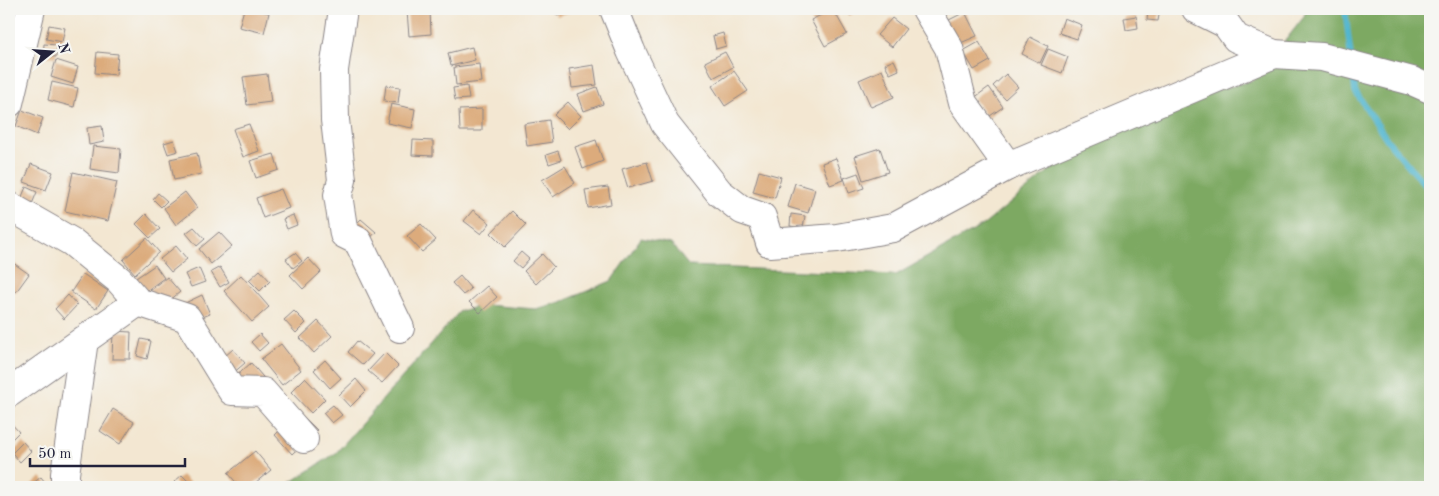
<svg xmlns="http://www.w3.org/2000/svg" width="1439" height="496" viewBox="0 0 1439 496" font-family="'Old Standard TT',serif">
<rect width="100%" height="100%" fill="#f6f6f2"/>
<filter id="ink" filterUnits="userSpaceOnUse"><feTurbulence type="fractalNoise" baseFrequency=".02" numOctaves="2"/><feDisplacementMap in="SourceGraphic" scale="10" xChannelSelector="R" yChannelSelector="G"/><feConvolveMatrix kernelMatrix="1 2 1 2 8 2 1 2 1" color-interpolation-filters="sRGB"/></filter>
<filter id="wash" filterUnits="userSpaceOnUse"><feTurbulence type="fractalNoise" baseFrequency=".0096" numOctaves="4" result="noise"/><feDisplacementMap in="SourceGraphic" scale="20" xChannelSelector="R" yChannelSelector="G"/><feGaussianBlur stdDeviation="1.12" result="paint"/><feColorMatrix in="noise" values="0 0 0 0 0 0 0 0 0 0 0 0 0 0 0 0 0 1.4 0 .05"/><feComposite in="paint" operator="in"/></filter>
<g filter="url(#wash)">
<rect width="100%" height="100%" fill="#f3e7d2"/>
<polygon fill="#7da962" stroke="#50664e" points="1307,9 1430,9 1430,487 284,487 336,453 460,311 485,305 536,309 561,302 611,281 641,238 671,244 689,266 896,275 985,224 1086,140 1156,107 1254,80 1303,18"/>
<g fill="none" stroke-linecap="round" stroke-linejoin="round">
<g stroke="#4eb4cd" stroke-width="6">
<polyline points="1345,9 1351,58"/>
<polyline points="1353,73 1355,91 1388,141 1430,191"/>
</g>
</g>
<g id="blocks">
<g fill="#dcab7c">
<polygon points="244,9 253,9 269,13 264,33 239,27"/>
<polygon points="554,9 580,9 557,16"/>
<polygon points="833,9 847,34 825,46 811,20"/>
<polygon points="844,9 860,9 849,16"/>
<polygon points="1148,9 1160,9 1158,21 1147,20"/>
<polygon points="1232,9 1257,9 1235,16"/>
<polygon points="430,10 431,34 409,36 407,11"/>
<polygon points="965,12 977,36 956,45 945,22"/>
<polygon points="1136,16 1138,28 1126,30 1124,18"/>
<polygon points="892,18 906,29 892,47 877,35"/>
<polygon points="1064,18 1082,25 1077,39 1059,33"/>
<polygon points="49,25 65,28 62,42 46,39"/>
<polygon points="723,33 726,46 716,49 713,36"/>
<polygon points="1030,37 1048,46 1040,63 1022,54"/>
<polygon points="979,42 990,61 974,70 963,51"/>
<polygon points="44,44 57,45 56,57 43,56"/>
<polygon points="472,47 475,60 451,66 448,53"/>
<polygon points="1048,49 1068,57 1062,73 1041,65"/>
<polygon points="97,52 118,54 116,75 95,73"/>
<polygon points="725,52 733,67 713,78 705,62"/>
<polygon points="56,60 78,67 73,84 51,77"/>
<polygon points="894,60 899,70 890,74 885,64"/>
<polygon points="479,64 481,82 456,85 454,67"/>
<polygon points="594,65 597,85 572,88 569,69"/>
<polygon points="882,70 894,97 871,107 859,80"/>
<polygon points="734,71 748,91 725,106 712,86"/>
<polygon points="267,74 271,102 247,105 243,77"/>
<polygon points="1006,74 1018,87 1005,99 993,86"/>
<polygon points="52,82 78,88 74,107 48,100"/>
<polygon points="386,85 400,87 398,103 384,101"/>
<polygon points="467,86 469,99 455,100 453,88"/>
<polygon points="597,87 603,104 584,111 578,94"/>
<polygon points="989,87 1003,107 987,118 974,98"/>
<polygon points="568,102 581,116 568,129 554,115"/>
<polygon points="391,104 415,109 412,128 387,123"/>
<polygon points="482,109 482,131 460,131 459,110"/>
<polygon points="22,110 43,118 37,135 16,126"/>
<polygon points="549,120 552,142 527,146 524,124"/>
<polygon points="249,124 259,151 243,157 233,129"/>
<polygon points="102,126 104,142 89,145 87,128"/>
<polygon points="174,140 178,151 168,154 164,143"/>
<polygon points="413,140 433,141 433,156 412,155"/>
<polygon points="596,140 603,161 583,169 575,147"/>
<polygon points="93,146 121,149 119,173 90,169"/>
<polygon points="880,148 888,172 863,180 855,156"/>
<polygon points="558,151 561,160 549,164 546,155"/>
<polygon points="197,153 201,174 174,180 170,159"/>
<polygon points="274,154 279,170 256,178 250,161"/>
<polygon points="836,158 844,180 830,185 822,163"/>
<polygon points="647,162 653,181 628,188 622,169"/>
<polygon points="31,164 53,172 46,190 24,182"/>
<polygon points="565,166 575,183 553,197 542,180"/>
<polygon points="759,171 781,177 775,198 753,192"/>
<polygon points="73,172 117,182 108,221 65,211"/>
<polygon points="858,173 864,188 849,193 844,178"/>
<polygon points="795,183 815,189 808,213 788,207"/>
<polygon points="26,187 37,192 32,204 21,199"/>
<polygon points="608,187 611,204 588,208 585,190"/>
<polygon points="281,189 289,208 263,218 256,198"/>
<polygon points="185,192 197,208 176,225 164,208"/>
<polygon points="158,193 167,201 161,207 153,199"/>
<polygon points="473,210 490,223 481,234 464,221"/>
<polygon points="512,211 526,225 505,247 491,233"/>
<polygon points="146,214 160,229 150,238 136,224"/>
<polygon points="791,214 805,216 803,228 790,226"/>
<polygon points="293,215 297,225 287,229 283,219"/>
<polygon points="361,219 376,232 358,252 343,238"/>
<polygon points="421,224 436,240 422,252 407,236"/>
<polygon points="194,227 205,239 197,246 186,233"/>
<polygon points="219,232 232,246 211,264 199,249"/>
<polygon points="147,238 159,252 135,274 123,260"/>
<polygon points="176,246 187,259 171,272 160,259"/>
<polygon points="521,252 529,259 521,268 513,261"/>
<polygon points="295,253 302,261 293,268 286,259"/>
<polygon points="542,254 554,267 536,284 524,271"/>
<polygon points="308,258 321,272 303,289 290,275"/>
<polygon points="9,260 29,274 16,292 9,288"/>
<polygon points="155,265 164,278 146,291 136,278"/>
<polygon points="220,267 229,282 220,287 211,272"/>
<polygon points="199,268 205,282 191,287 185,274"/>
<polygon points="260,270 270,281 260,291 249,280"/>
<polygon points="83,274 108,291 96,309 71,292"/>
<polygon points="241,275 269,307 252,322 224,291"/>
<polygon points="460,276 471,289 463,295 452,283"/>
<polygon points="167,277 180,292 158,310 145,295"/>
<polygon points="487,286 497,297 480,313 469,302"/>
<polygon points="68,295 77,305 64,319 55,309"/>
<polygon points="202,295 210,314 190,322 183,304"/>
<polygon points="294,311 306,323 296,333 284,320"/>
<polygon points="318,321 332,336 314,353 300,338"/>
<polygon points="113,331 131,332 130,359 112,359"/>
<polygon points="260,334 268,343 259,351 251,342"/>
<polygon points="141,339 151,341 147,359 137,356"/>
<polygon points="357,341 373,354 363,365 348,352"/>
<polygon points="281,344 301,370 282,385 261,359"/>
<polygon points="233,349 245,363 226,379 214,366"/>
<polygon points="385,353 398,366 382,383 368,371"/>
<polygon points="325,360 341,378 330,388 314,370"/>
<polygon points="251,363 274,390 234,378"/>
<polygon points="305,378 325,399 311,413 291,392"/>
<polygon points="356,379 366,391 350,407 339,395"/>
<polygon points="333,405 342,415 332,423 323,413"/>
<polygon points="113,409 134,422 120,444 100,431"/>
<polygon points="299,412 317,430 292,454 275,435"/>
<polygon points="9,421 19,432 9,442"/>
<polygon points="23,442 31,451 20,462 12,453"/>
<polygon points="255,451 271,470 250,487 240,487 228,473"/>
<polygon points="182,475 193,486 191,487 179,487 174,482"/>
<polygon points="41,477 49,487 28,487"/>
</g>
</g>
</g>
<g filter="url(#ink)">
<use href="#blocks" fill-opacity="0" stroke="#8a8486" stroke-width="1"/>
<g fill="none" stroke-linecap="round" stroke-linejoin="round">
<g stroke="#8a8486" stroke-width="30">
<g id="minor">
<polyline points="343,9 334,70 335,120 342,180 338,195 344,234 358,241 400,328"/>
<polyline points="614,9 631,51 665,124 719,192 742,210 762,217 770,243 837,238 893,228 1008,166 1274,54"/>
<polyline points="926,9 949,48 963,103 1008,166"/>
<polyline points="1196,9 1226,24 1236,38 1274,54 1322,57 1412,81 1430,89"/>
<polyline points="9,103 31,9"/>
<polyline points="9,206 72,242 119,280 138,302 187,318 232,391 263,392 304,439"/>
<polyline points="9,393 138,302"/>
<polyline points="65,487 65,474 84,340"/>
</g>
</g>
<use href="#minor" stroke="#fff" stroke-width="28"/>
</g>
</g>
<rect width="1439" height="496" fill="none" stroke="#f6f6f2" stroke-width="30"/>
<g transform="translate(52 52) rotate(73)" stroke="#f6f6f2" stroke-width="4" paint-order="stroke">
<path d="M0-4L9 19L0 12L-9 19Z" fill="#22223b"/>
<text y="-8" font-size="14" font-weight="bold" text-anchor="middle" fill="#22223b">N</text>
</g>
<path d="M30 458v8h155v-8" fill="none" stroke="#22223b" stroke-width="2.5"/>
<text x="38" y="458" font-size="15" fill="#22223b" stroke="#f6f6f2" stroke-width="4" paint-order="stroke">50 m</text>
</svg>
